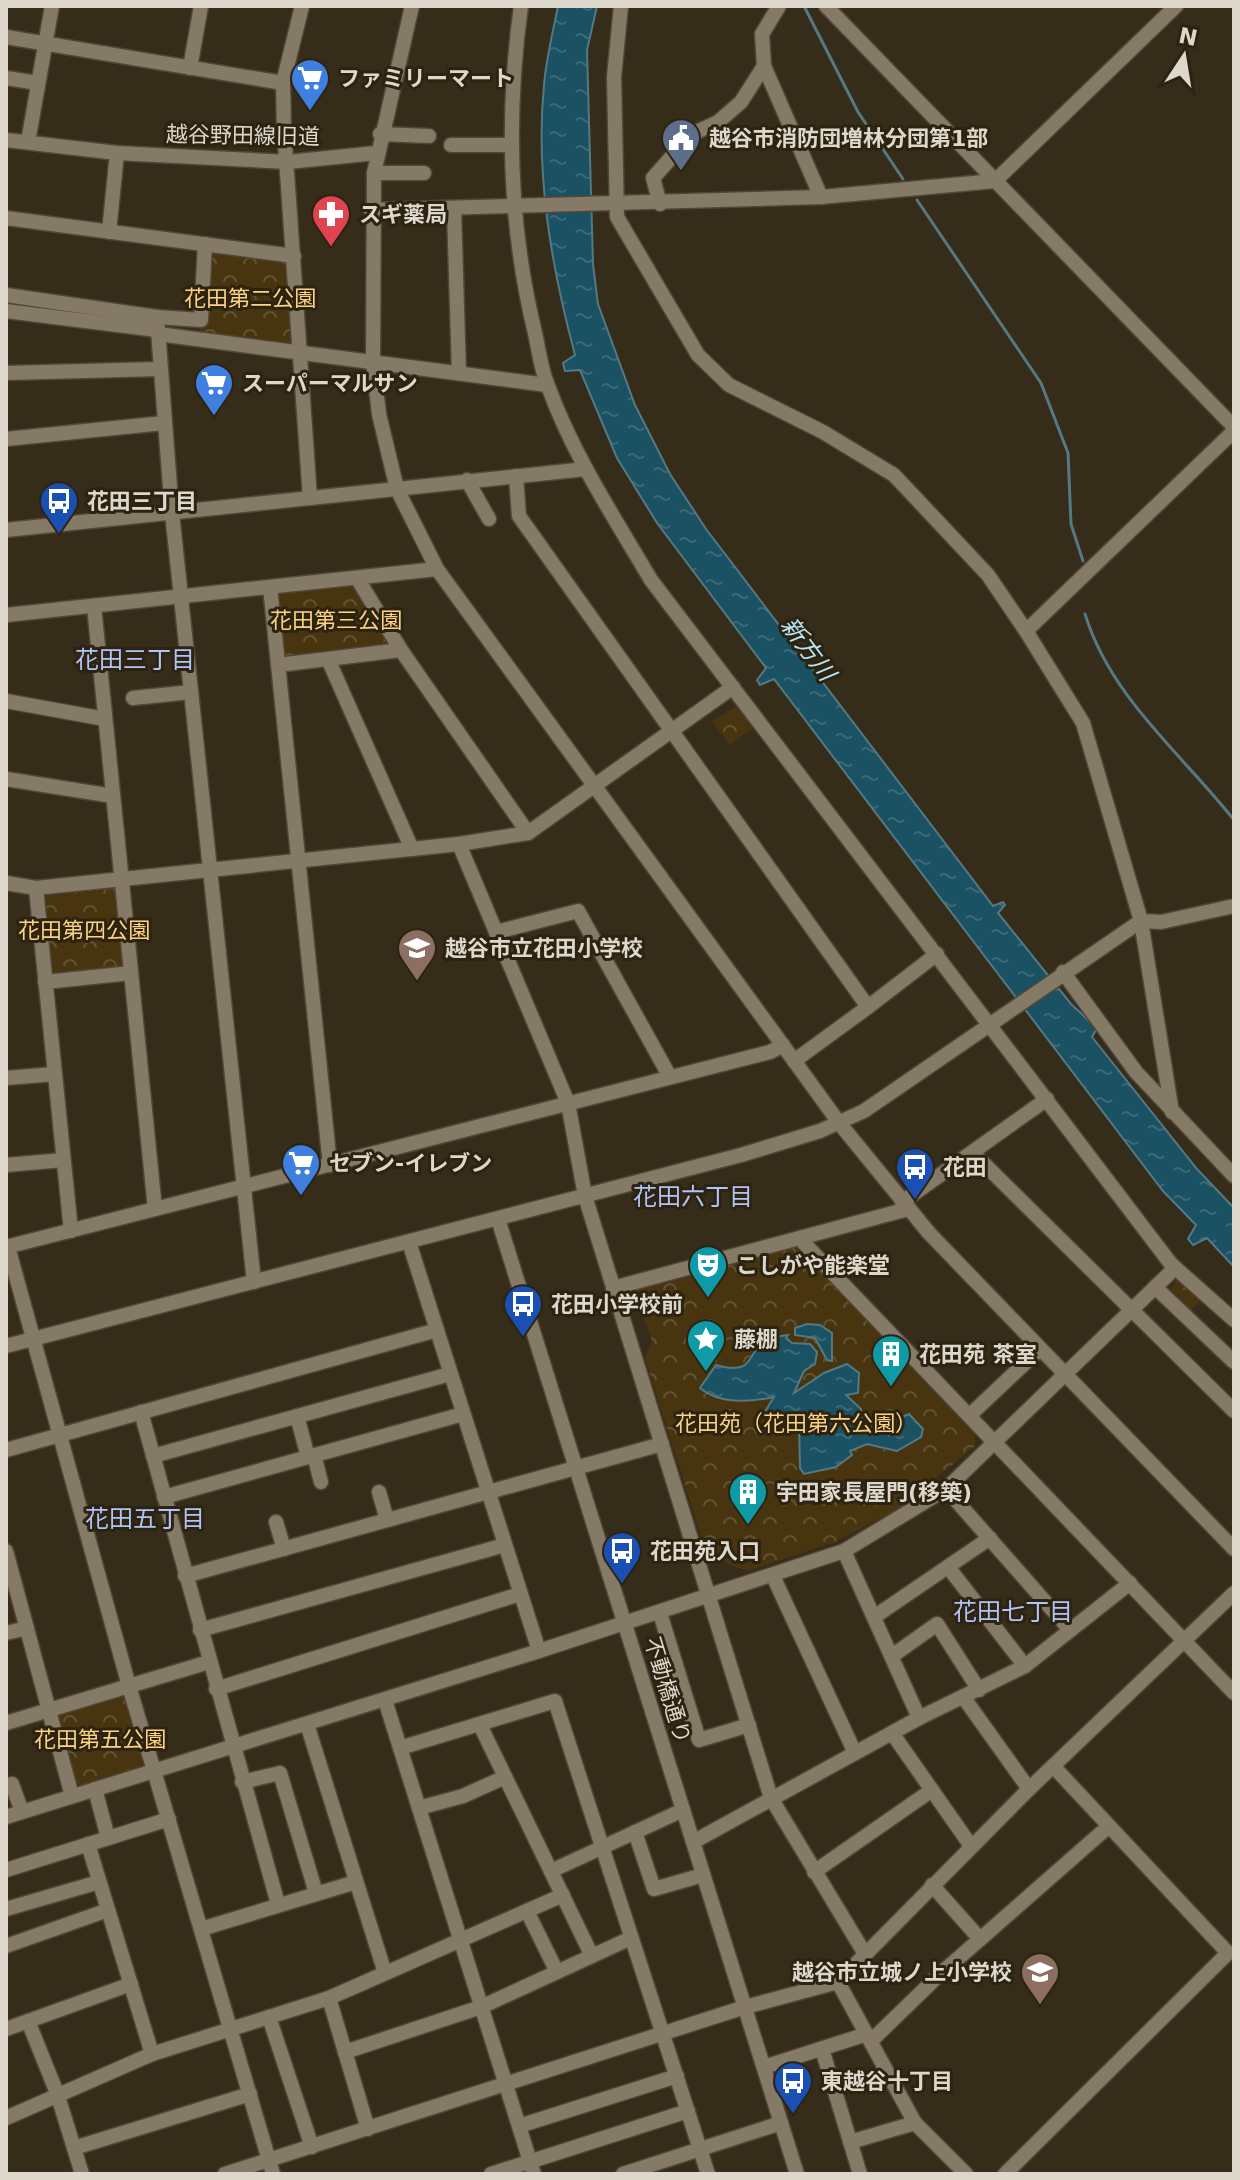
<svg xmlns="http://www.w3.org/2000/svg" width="1240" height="2180" viewBox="0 0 1240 2180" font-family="'DejaVu Sans','Noto Sans JP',sans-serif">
<defs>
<pattern id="park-crowns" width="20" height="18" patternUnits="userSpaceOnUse" patternTransform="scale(2)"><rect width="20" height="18" fill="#483510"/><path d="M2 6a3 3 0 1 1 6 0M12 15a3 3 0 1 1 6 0" fill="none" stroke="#625232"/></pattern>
<pattern id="water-ripples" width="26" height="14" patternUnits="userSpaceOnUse" patternTransform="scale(2)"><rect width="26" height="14" fill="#1a5163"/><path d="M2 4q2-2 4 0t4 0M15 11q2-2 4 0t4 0" fill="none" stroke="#3b6978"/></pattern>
</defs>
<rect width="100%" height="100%" fill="#362c1a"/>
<g fill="url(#park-crowns)">
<polygon points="205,244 294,256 300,352 199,340"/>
<polygon points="351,586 357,589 391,642 389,646 288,657 282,653 277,599 282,593"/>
<polygon points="742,703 757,725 730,745 712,721"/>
<polygon points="119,888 125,964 121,968 55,975 50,970 42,896"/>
<polygon points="798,1245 975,1432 975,1446 900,1508 835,1542 748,1571 708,1557 645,1358 652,1341 642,1312 629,1304 625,1292"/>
<polygon points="1177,1280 1183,1280 1204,1297 1191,1310 1171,1290"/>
<polygon points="119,1695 127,1697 143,1760 141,1766 81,1785 75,1782 57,1718 60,1712"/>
</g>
<g fill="url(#water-ripples)" stroke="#547982" stroke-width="2">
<path d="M558 6H597L587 50 593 264 598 304 635 405 670 474 706 529 993 906 1003 902 1005 905 998 913 1071 1004 1097 1028 1092 1037 1197 1169 1234 1208V1267L1207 1238 1193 1245 1188 1239 1196 1225 1163 1191 774 679 760 685 757 680 766 668 657 523 617 458 580 370 565 371 563 363 575 355C552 269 535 175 544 85 546 59 553 32 558 6Z"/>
<polygon points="807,1324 820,1325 832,1333 832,1361 827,1360 815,1338 795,1335 795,1328"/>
<path d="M788 1335 786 1338 792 1343 810 1344 817 1352 815 1364 804 1371 794 1393 824 1373 847 1364 859 1373 858 1393 846 1395 861 1409 864 1423 877 1428 909 1414 923 1429 921 1437 897 1451 867 1444 850 1451 852 1455 836 1467 804 1474 800 1468 799 1424 770 1417 766 1410 774 1397C750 1402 720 1405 700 1388L716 1365C758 1377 745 1350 768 1339 774 1336 782 1336 788 1335Z"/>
</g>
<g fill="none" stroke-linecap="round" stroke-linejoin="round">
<g stroke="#547982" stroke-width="3">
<polyline points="804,6 858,112 903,179"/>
<polyline points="917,200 1041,383 1068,453 1071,524 1083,561"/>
<path d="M1085 614C1111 698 1181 753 1234 820"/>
</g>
<g stroke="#504738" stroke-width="17">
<g id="minor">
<polyline points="302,6 283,83 284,130 310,498"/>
<polyline points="412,6 374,173 373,362 379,414 397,489 437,569 840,1124 929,1233 1234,1549"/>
<path d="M521 6C506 115 509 226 535 333 539 351 541 370 548 386 573 455 614 517 651 580L1171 1264 1234 1320"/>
<polyline points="621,6 614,77 617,217 698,355 729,385 823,432 894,475 988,575 1026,631 1083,723 1141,921 1172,1112"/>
<polyline points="779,6 762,34 764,66 821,197"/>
<polyline points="826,6 1234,427"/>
<polyline points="6,37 283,83"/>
<polyline points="190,68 201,6"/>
<polyline points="6,78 38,83"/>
<polyline points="380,134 429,136"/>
<polyline points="6,140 117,153 288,162 376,153"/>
<polyline points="28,142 52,6"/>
<polyline points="451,145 512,145"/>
<polyline points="374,173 424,173"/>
<polyline points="660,204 653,178 692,134 718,122 741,102 764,66"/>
<polyline points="454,209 459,373"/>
<polyline points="371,210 821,197 995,181 1176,6"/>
<polyline points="6,218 294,256"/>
<polyline points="109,232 117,153"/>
<polyline points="6,295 157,317 172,513 254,1282"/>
<polyline points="6,311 157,330"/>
<polyline points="157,317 201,320 205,244"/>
<polyline points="158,334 547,385"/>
<polyline points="6,373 160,369"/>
<polyline points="6,439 164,423"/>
<polyline points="516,476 519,516 868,1007 794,1061"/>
<polyline points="467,480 489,519"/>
<polyline points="6,530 586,469"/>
<polyline points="357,578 401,650 528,833"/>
<polyline points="270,587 330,1165"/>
<polyline points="94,606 155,1209"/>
<polyline points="6,615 437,569"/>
<polyline points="1026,631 1234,431"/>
<polyline points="328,659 412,849"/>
<polyline points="278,665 401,650"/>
<polyline points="133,698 191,692"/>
<polyline points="6,701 105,719"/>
<polyline points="6,779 113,796"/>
<polyline points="459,844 568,1103 585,1196 771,1798 865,1954"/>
<polyline points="6,883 36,888 459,844 528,833 733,687"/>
<polyline points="36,888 71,1231"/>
<polyline points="496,932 578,911 670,1077"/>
<polyline points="1063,972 1136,1072 1234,1176"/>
<polyline points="45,982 131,973"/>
<polyline points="868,1007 937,954"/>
<polyline points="6,1078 54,1074"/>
<polyline points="973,1153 1234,1411"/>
<polyline points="6,1165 63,1160"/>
<polyline points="902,1202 1047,1099"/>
<polyline points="498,1219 797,2174"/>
<polyline points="800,1239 1234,1693"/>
<polyline points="409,1242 539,1651"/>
<polyline points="6,1247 770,1052 783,1045"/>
<polyline points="8,1247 129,1686 273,2174"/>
<polyline points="1155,1287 1234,1362"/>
<polyline points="613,1288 908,1209"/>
<polyline points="6,1346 741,1155 820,1131 864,1111 1141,921 1161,922 1234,906"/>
<polyline points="141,1412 278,1904"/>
<polyline points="970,1415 1040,1349"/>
<polyline points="297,1416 308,1457"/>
<polyline points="6,1450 437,1330"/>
<polyline points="314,1455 321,1482"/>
<polyline points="153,1456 450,1374"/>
<polyline points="946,1489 1070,1630"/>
<polyline points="379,1492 387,1520"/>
<polyline points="164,1497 463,1414"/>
<polyline points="276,1522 284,1549"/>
<polyline points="6,1551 72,1796"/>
<polyline points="844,1551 919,1718"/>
<polyline points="948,1567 1025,1666"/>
<polyline points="185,1576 662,1444"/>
<polyline points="773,1576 855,1753"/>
<polyline points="660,1613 699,1740 749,1725"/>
<polyline points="874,1617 990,1538"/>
<polyline points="200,1630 505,1545"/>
<polyline points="6,1633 27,1628"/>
<polyline points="892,1656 937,1624 979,1690"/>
<polyline points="216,1689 520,1594"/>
<polyline points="964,1698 1029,1789"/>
<polyline points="385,1700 534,2174"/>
<polyline points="6,1723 209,1662"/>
<polyline points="307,1724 385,1973"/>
<polyline points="480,1725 592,1956"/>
<polyline points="892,1733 971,1846"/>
<polyline points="400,1748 555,1701 708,2174"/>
<polyline points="242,1782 280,1773 316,1893"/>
<polyline points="6,1787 12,1784 22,1812"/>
<polyline points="95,1789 108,1838"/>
<polyline points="419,1808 463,1796 505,1777"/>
<polyline points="6,1817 539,1651 844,1551 946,1489 1175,1268"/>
<polyline points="635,1832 654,1889 703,1875"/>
<polyline points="693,1842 919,1718 1025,1666 1130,1583"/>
<polyline points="88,1844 152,2054"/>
<polyline points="6,1870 169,1819"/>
<polyline points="551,1871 683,1810"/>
<polyline points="814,1872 932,1790"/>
<polyline points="932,1885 980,1939"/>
<polyline points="6,1909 99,1882"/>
<polyline points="527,1911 557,1972"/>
<polyline points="201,1929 356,1882"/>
<polyline points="6,1946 108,1910"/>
<polyline points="838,1982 915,2123 966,2174"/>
<polyline points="329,1998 368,2129"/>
<polyline points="269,2017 312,2147"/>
<polyline points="28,2021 57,2093 82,2174"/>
<polyline points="6,2029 131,1984"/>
<polyline points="871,2041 938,1976 1109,1826"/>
<polyline points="822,2049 860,2174"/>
<polyline points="345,2052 481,2007 631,1938"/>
<polyline points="764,2067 867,2034"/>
<polyline points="6,2118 152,2054 329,1998 563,1895"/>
<polyline points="519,2126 677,2076"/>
<polyline points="850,2142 915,2123"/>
<polyline points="74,2148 250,2094"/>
<polyline points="225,2174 745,2007 838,1982 1029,1789 1234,1593"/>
<polyline points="491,2174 688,2111"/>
<polyline points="623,2174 781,2123"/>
<polyline points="1005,2174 1228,1953 1053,1766"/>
</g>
</g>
<use href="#minor" stroke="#857a65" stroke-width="14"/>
</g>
<defs>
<g id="supermarket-pin" transform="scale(2)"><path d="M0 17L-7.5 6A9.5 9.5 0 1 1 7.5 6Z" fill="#3f7fe0" stroke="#2c2311"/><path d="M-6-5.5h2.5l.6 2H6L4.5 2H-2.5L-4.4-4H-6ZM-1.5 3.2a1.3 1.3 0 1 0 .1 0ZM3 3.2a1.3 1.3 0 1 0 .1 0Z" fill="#fff"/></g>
<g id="civic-pin" transform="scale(2)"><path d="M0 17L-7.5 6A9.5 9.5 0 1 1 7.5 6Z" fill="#5c6f8a" stroke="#2c2311"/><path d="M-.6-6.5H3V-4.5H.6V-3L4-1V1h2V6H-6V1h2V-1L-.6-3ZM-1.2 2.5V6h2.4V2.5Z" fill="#fff"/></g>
<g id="pharmacy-pin" transform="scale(2)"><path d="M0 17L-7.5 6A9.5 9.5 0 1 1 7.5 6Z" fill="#e0444e" stroke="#2c2311"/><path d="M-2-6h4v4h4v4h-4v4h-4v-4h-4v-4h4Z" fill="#fff"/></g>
<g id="bus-pin" transform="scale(2)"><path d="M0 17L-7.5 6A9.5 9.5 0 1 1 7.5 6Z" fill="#1a4fb4" stroke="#2c2311"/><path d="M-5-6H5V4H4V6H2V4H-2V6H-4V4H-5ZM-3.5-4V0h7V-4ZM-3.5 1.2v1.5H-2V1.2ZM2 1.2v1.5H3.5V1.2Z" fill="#fff"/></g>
<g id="school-pin" transform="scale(2)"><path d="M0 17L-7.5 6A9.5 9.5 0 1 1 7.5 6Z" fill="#8d6e63" stroke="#2c2311"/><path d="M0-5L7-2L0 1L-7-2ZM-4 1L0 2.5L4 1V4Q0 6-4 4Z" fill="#fff"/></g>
<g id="theatre-pin" transform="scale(2)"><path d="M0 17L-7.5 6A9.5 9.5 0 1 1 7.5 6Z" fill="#0f9aa8" stroke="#2c2311"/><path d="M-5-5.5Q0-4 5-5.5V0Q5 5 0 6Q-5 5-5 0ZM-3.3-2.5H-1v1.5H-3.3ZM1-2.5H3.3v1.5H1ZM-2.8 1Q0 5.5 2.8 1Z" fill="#fff"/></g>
<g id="sight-pin" transform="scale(2)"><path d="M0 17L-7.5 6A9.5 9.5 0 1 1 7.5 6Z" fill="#0f9aa8" stroke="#2c2311"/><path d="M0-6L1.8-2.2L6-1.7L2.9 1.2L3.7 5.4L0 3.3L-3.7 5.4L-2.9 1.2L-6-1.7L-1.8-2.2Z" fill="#fff"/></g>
<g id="building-pin" transform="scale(2)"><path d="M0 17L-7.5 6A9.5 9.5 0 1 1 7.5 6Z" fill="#0f9aa8" stroke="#2c2311"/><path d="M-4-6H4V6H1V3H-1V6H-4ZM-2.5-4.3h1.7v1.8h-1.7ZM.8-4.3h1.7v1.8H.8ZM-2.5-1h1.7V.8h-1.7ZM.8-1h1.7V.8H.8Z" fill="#fff"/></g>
</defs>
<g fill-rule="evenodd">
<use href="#supermarket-pin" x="310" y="78"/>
<use href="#civic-pin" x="681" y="138"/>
<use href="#pharmacy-pin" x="331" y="214"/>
<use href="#supermarket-pin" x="214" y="383"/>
<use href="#bus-pin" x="59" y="501"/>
<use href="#school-pin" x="417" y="948"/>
<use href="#supermarket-pin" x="301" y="1163"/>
<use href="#bus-pin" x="915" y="1167"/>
<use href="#theatre-pin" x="708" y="1265"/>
<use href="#bus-pin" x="523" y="1304"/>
<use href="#sight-pin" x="706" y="1339"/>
<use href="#building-pin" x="891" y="1354"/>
<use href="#building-pin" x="748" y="1492"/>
<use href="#bus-pin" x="622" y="1551"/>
<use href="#school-pin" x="1040" y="1972"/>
<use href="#bus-pin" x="793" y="2081"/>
</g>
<g text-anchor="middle" stroke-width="6" stroke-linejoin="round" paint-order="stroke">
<g font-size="22" font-weight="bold" fill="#ddd7cc" stroke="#2c2311" text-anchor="start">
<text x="338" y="86">ファミリーマート</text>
<text x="709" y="146">越谷市消防団増林分団第1部</text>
<text x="359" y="222">スギ薬局</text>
<text x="242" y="391">スーパーマルサン</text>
<text x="87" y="509">花田三丁目</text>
<text x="445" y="956">越谷市立花田小学校</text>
<text x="329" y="1171">セブン-イレブン</text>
<text x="943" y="1175">花田</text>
<text x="736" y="1273">こしがや能楽堂</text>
<text x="551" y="1312">花田小学校前</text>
<text x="734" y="1347">藤棚</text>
<text x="919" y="1362">花田苑 茶室</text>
<text x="776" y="1500">宇田家長屋門(移築)</text>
<text x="650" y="1559">花田苑入口</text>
<text x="1012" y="1980" text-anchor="end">越谷市立城ノ上小学校</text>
<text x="821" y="2089">東越谷十丁目</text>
</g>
<g font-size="22" fill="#ddd7cc" stroke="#2c2311">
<text transform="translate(243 135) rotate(1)" y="8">越谷野田線旧道</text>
<text transform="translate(668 1690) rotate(73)" y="8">不動橋通り</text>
</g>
<g font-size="22" fill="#fdd282" stroke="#2c2311">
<text x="250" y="306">花田第二公園</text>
<text x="336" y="628">花田第三公園</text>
<text x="84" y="938">花田第四公園</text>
<text x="796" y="1431">花田苑（花田第六公園）</text>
<text x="100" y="1747">花田第五公園</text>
</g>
<g font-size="24" font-style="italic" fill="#b7e6f8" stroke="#2c2311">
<text transform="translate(808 649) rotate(53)" y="8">新方川</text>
</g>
<g font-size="24" fill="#b1c4fa" stroke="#2c2311">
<text x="135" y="668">花田三丁目</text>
<text x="693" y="1205">花田六丁目</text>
<text x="145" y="1527">花田五丁目</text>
<text x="1013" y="1620">花田七丁目</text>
</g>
</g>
<rect width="1240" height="2180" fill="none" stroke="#ddd7cc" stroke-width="16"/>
<g transform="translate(1184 56) rotate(12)" stroke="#2c2311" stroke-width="6" paint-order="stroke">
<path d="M0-6L14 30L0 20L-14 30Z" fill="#ddd7cc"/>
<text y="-12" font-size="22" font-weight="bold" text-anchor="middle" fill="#ddd7cc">N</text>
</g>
</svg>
